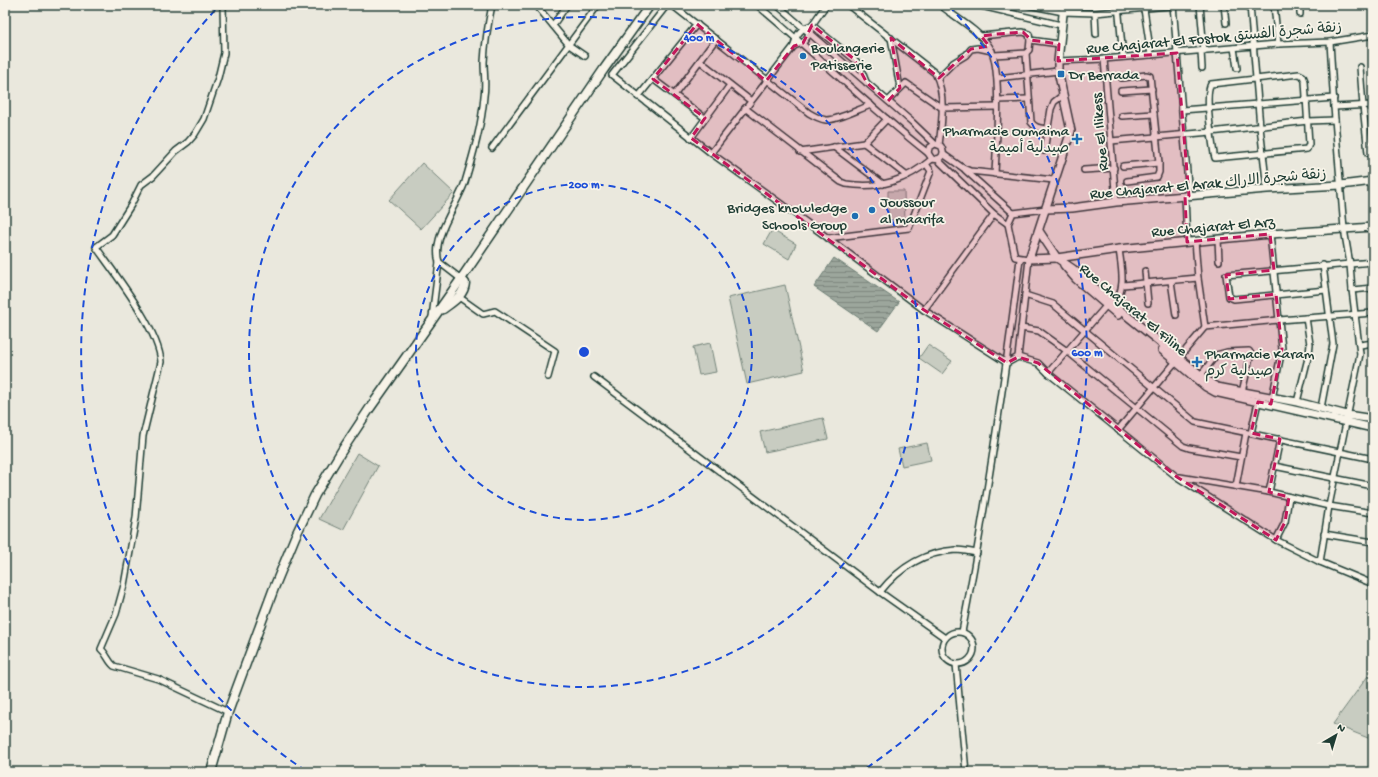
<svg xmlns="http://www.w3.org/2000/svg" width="1378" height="777" viewBox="0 0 1378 777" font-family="'Gochi Hand','Playpen Sans Arabic',sans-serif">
<defs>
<pattern id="water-rules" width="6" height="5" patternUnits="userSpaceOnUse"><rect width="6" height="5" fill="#9ca69c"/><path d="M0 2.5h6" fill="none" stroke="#7f8880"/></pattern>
</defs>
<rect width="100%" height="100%" fill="#eae8dd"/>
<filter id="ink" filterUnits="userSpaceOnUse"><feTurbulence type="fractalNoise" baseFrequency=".025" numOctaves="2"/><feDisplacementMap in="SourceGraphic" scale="8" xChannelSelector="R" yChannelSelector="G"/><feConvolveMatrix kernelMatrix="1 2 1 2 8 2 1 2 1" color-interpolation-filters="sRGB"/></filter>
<g filter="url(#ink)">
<g fill="#c8ccc1" stroke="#74847a">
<polygon points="422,163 454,193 421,229 389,200"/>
<polygon points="888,191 904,191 905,220 888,220"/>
<polygon points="772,230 796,244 789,259 764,244"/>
<polygon points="785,285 804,371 747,384 728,298"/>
<polygon points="710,343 716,372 699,375 693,347"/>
<polygon points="928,345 952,361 942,374 919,358"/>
<polygon points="823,418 828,439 765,452 760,432"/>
<polygon points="927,443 931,460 902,466 898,449"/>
<polygon points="357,453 378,466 343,530 319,519"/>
<polygon points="1373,669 1373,740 1333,724"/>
</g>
<polygon fill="url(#water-rules)" stroke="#6a7c72" points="834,258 899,302 878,331 814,287"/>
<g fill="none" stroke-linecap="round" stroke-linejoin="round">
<g stroke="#1f3d34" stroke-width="8">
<g id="street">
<path d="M223 5 224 53 218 78 204 119 195 134 188 142 176 151 153 176 141 185 131 205 112 235 96 247C115 274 159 330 161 362L143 436 136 518 124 585 116 614 101 649C107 654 108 661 114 666L158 679 228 712"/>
<polyline points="536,5 569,45 585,56"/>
<polyline points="667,5 612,75 711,153 828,238 924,310 1007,363 1018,357 1029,259 1015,257 1008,224 994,214 937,159"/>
<path d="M672 5 809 113C814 116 820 119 826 120 836 121 861 108 871 105"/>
<path d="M757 5C815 53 869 107 928 153"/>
<path d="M777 5 912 122 935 144 941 146C946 154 941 161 932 159L928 153 929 148 935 144"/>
<path d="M848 5 935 73C946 94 942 122 939 145"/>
<path d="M940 5C955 17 978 30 989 46 1003 65 996 148 995 174"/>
<polyline points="977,5 1061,25"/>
<polyline points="1028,5 1063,12 1095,13 1178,5"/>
<polyline points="1118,5 1123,57"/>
<polyline points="1173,5 1189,196"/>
<polyline points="1200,5 1204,51"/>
<polyline points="1224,5 1226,23"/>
<polyline points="1250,5 1260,127 1267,189"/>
<polyline points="1274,5 1278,44"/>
<polyline points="1300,5 1300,14"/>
<polyline points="1144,9 1151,55"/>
<polyline points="950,13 951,5"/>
<polyline points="1095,13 1096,34"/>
<polyline points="553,25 567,5"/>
<polyline points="812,25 854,59 859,64 866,82"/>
<polyline points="981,36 1023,32 1029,34 1030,40 1059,44"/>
<polyline points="891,38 900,88"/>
<polyline points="794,46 803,43 810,33 812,25 826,5"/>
<polyline points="1234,48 1237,68"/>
<polyline points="1201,51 1202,68"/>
<path d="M1026 53 1031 122C1035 128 1040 128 1047 129"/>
<polyline points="994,55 1026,53 1029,50 1030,40"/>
<polyline points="1104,59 1116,202"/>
<polyline points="700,61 751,101"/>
<polyline points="1058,61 1104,59 1278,44 1330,42 1373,35"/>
<polyline points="1360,67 1363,106 1368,153"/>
<path d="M1299 74 1303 76 1305 81 1309 144 1307 149 1215 158 1214 154C1212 141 1204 93 1211 84Z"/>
<polyline points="938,78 953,63 966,55 971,49 978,48 992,51"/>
<polyline points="997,78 1058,71"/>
<polyline points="1122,78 1146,75 1150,76 1159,163 1159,172 1157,177 1127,181"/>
<polyline points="653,79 705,118"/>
<polyline points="1121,91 1152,89"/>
<polyline points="675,94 716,39"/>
<polyline points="638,97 697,24"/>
<polyline points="997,100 1029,99"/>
<polyline points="888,101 906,83 942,108 997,107"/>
<polyline points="1334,107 1373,105"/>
<path d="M745 108 841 182 846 184C880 189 906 181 932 159"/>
<polyline points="1182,110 1334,98"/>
<polyline points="1122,116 1154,114"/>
<polyline points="691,138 730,85"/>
<polyline points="1111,141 1211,132 1308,121 1335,120"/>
<polyline points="864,143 907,176"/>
<polyline points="834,147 883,184"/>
<polyline points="492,148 598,5"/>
<polyline points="1044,151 1051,109 1054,102 1063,95"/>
<polyline points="800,152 864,143 887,119"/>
<path d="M711 153 794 46C796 34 801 28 812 25"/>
<polyline points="943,154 963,168 970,171 1054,180"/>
<polyline points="1123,166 1159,163"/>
<polyline points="965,170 1013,213"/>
<polyline points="1084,170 1114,168"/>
<polyline points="1185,196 1187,242"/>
<polyline points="1008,224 1013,213 1046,209"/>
<polyline points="1270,234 1282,349 1272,399"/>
<polyline points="828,238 909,228 931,171 926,164"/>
<polyline points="1218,239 1219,261"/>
<polyline points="1195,241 1198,278 1205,327"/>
<polyline points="439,262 461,279"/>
<polyline points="1145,271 1148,303"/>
<polyline points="1171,281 1176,315"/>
<polyline points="1123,285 1198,278"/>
<polyline points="1326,290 1234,299 1229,297 1226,275 1373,262"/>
<polyline points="1352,290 1373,288"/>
<polyline points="1025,295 1053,304 1195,422 1373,459"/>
<polyline points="459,297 483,314 495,311 555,351 548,377"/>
<path d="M1114 307C1126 285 1122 273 1119 249"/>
<polyline points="924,310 994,214"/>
<path d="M432 317 439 262C431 237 457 206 465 182 473 155 482 125 484 96 486 85 484 74 484 62 485 43 488 24 492 5"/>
<polyline points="1021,328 1039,331 1067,351 1183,446 1189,448 1241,457"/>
<polyline points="1360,345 1373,343"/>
<polyline points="1018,357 1038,363 1048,373 1177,477 1276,540 1320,562 1373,584"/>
<polyline points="1048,373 1106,306"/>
<polyline points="1201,375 1216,355 1227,352 1249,351 1251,354 1242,392"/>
<polyline points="594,377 880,592 945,638"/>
<polyline points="1297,402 1309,354 1310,344 1306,318"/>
<polyline points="1321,408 1333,344 1323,265"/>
<polyline points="1118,430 1205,327 1279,320 1373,313"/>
<polyline points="1251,433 1258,402"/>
<polyline points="1274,466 1373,486"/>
<polyline points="1180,477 1269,492 1329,506 1373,513"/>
<polyline points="1236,486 1246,433"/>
<polyline points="1269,492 1280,439"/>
<polyline points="1324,534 1373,542"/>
<polyline points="1276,540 1285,522 1289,497"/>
<polyline points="1320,562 1329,506 1360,354 1352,290 1350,264 1344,229 1334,107 1330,42"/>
<path d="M880 592C899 568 924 552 956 550 963 550 970 552 977 553"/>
<circle cx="958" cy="648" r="16"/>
<path d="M962 632C986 508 1004 384 1020 259"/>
<polyline points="956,664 966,772"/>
</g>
</g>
<g stroke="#1f3d34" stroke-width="10">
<g id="secondary">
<polyline points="1064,5 1058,61 1058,71 1071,131 1029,259 1057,258 1119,249 1270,234 1373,227"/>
<polyline points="1046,209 1072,208 1116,202 1267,189 1341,185 1373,181"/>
<polyline points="1039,231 1057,258 1073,269 1115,306 1213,385 1217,387 1297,402 1347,415 1373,419"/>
<polyline points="1064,265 1076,279 1118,315"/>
<polyline points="1162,350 1206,387 1215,392 1373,428"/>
</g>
</g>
<g stroke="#1f3d34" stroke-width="11">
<g id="primary">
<path d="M443 309C452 302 464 296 465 283L461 279"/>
<polyline points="211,772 228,712 274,588 295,537 315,495 341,452 370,408 461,279 604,69 650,5"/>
</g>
</g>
<use href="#street" stroke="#f7f3e8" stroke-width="5"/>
<use href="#secondary" stroke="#f7f3e8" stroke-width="7"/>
<use href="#primary" stroke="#f7f3e8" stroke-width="8"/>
</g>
</g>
<path fill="#c2185b" fill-opacity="0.2" stroke="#c2185b" stroke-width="3" stroke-dasharray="8 5" stroke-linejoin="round" d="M697 24 766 81 794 46 803 43 812 25 854 59 867 83 888 101 900 88 891 38 939 78 971 49 989 46 981 36 997 34 1023 32 1031 40 1059 44 1058 61 1177 53 1189 196H1185L1187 242 1270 234 1274 270 1226 275 1229 299 1276 294 1282 349 1271 404 1258 402 1251 433 1280 439 1269 492 1289 497 1285 522 1276 540 1177 477 1038 363 1018 357 1007 363 924 310 691 138 705 118 653 79Z"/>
<g fill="none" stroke="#1d4ed8" stroke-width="2" stroke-dasharray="7 5">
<circle cx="584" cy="352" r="168"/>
<circle cx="584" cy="352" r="335"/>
<path d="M306 771A503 503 0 0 1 219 6M949 6A503 503 0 0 1 862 771"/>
</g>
<g fill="#1f6fb2" stroke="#f7f3e8" stroke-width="1.5">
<circle cx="803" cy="56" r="4"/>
<rect x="1057" y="70" width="8" height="8" rx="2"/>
<path d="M1075 133h4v4h4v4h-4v4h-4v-4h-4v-4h4z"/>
<circle cx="872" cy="210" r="4"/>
<circle cx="855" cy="216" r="4"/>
<path d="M1195 356h4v4h4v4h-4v4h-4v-4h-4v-4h4z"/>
</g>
<g text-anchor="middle" stroke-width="3.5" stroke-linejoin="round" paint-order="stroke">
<g font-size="15" fill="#1f3d34" stroke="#f7f3e8">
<text transform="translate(1214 37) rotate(-5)" y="5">Rue Chajarat El Fostok زنقة شجرة الفستق</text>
<text transform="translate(1099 132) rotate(-95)" y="5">Rue El Ilikess</text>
<text transform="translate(1208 183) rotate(-5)" y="5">Rue Chajarat El Arak زنقة شجرة الاراك</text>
<text transform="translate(1213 226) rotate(-5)" y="5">Rue Chajarat El Arz</text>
<text transform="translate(1134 309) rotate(40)" y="5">Rue Chajarat El Filine</text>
</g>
<g font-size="15" fill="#1f3d34" stroke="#f7f3e8" text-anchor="start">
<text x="811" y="52">Boulangerie<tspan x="811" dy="17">Patisserie</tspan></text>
<text x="1069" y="79">Dr Berrada</text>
<text x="1069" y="135" text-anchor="end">Pharmacie Oumaima<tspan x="1069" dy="17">صيدلية أميمة</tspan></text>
<text x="880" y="206">Joussour<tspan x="880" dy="17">al maarifa</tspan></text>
<text x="847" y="212" text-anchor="end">Bridges knowledge<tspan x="847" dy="17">Schools Group</tspan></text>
<text x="1205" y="358">Pharmacie Karam<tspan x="1205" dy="17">صيدلية كرم</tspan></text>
</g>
</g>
<circle cx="584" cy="352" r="6" fill="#1d4ed8" stroke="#f7f3e8" stroke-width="2"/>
<g font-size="12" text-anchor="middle" font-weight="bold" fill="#1d4ed8" stroke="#f7f3e8" stroke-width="3.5" stroke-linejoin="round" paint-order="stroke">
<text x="699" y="41">400 m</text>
<text x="584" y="188">200 m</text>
<text x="1087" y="356">600 m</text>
</g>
<rect width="1378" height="777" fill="none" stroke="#f7f3e8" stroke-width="20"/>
<rect x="10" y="10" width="1358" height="757" fill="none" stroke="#1f3d34" stroke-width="1.5" filter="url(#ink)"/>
<g transform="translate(1336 735) rotate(38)" stroke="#f7f3e8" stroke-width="3" paint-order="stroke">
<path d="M0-3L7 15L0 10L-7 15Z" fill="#1f3d34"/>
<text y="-6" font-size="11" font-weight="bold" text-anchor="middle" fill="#1f3d34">N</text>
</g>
</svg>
